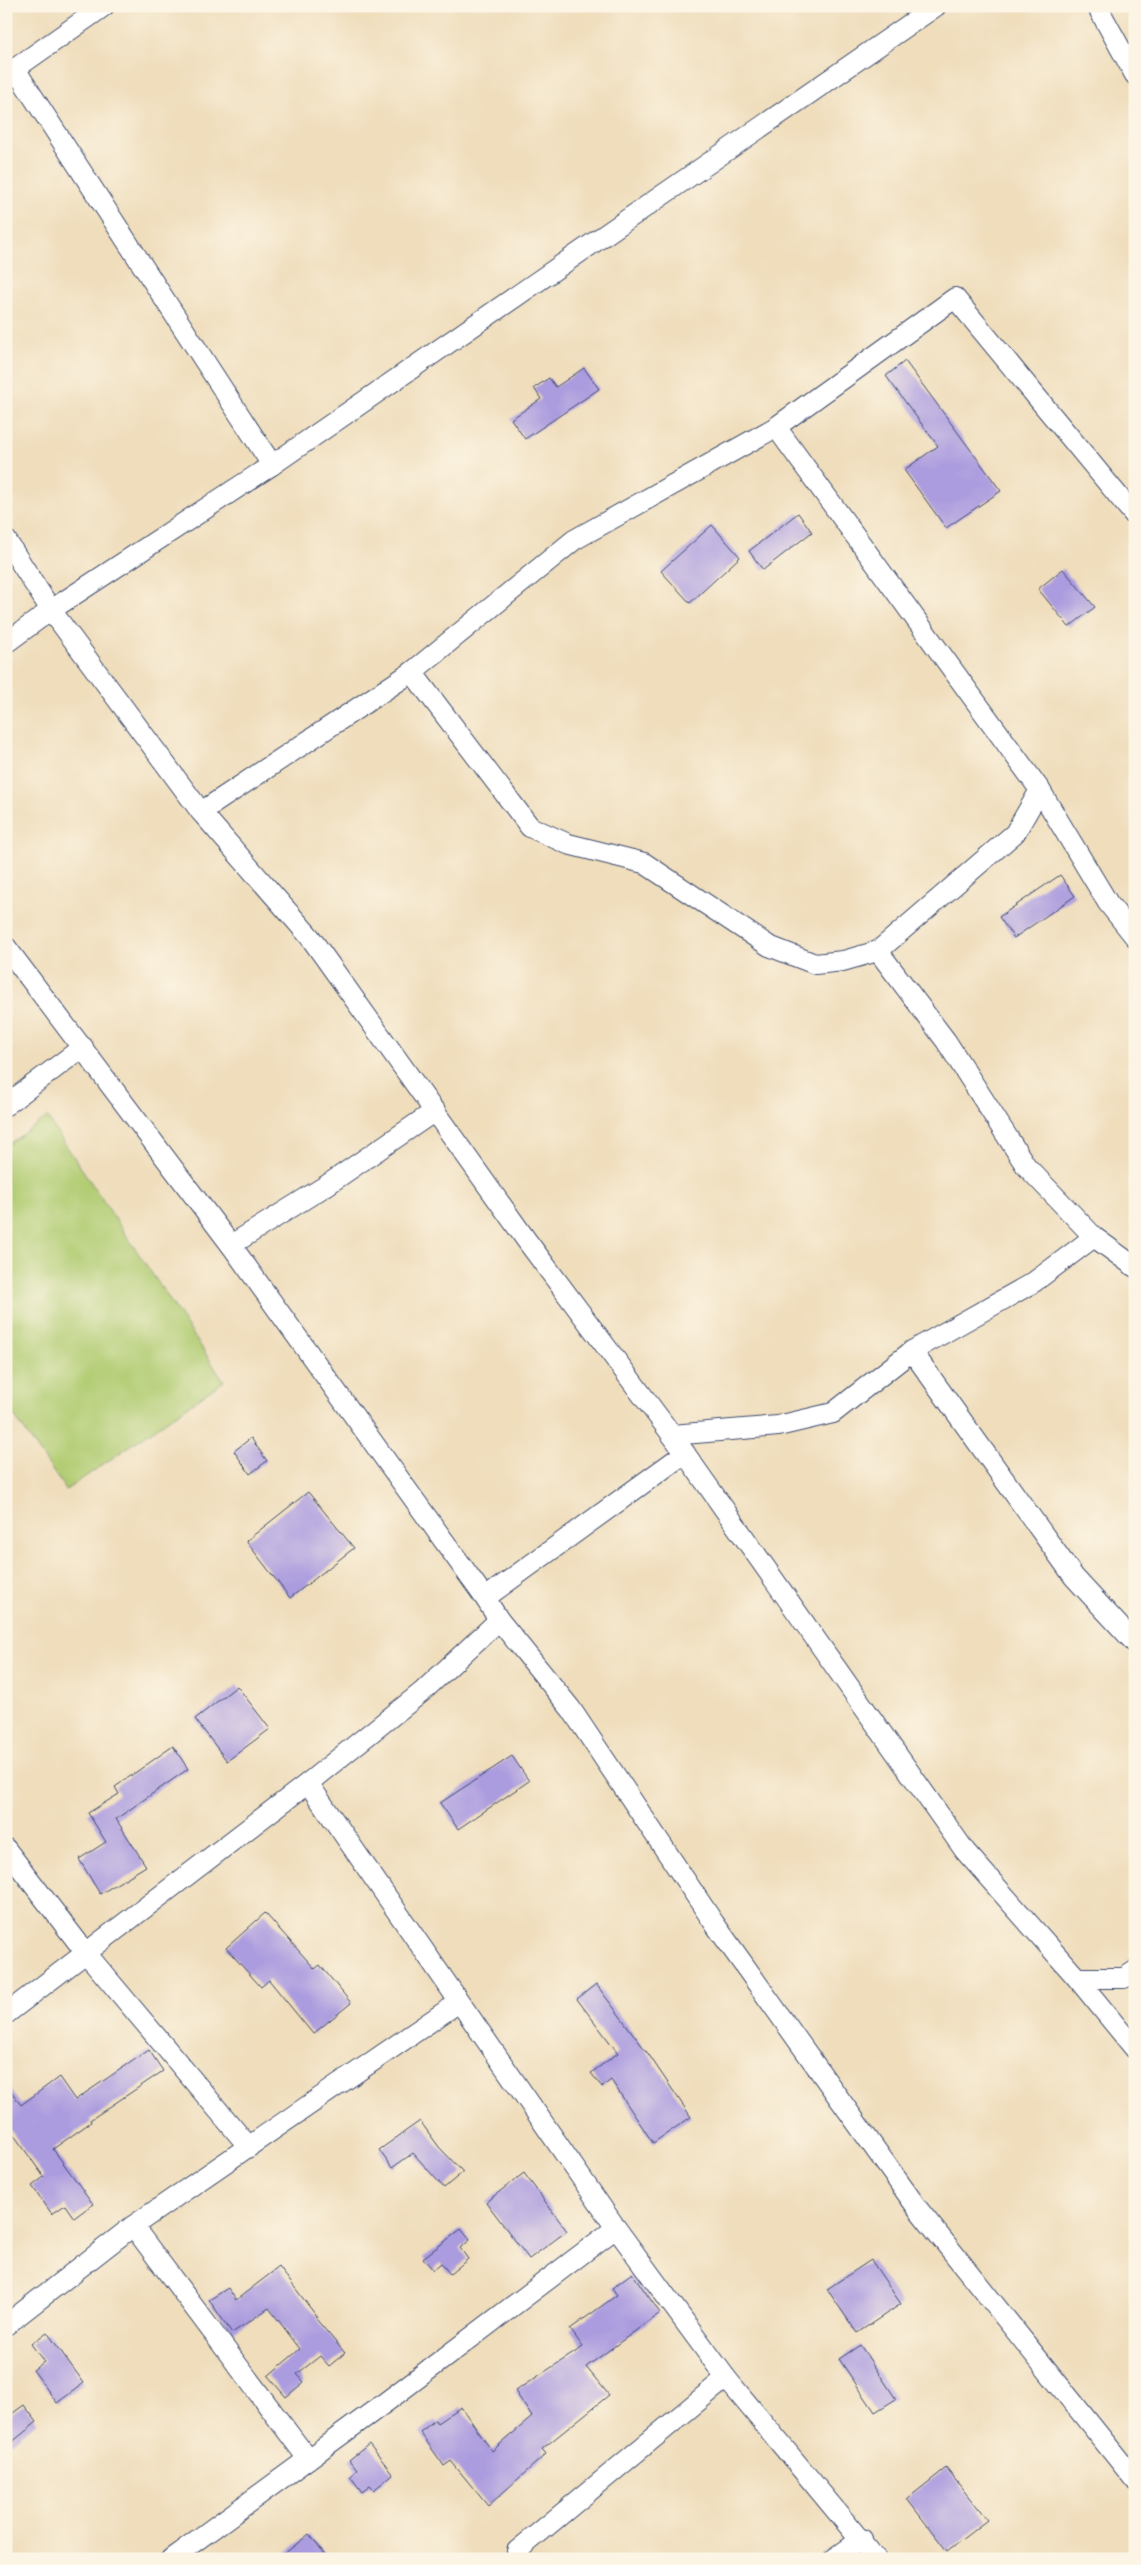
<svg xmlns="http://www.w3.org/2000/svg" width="1141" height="2565" viewBox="0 0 1141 2565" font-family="Mynerve,sans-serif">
<rect width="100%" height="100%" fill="#fcf5e5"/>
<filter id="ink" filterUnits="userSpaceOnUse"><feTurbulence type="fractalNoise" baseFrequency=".02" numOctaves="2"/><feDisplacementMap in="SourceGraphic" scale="10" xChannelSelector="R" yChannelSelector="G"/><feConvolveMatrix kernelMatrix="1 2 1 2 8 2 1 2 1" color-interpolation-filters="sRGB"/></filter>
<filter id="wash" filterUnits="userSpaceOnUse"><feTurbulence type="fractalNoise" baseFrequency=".0096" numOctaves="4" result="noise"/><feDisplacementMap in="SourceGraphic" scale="20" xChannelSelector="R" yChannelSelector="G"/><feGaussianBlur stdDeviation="1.12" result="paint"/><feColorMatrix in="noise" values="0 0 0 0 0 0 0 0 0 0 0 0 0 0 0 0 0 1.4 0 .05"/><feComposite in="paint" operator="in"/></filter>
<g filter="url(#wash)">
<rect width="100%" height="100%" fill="#efddbb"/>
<polygon fill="#b1cc72" stroke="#667e68" points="47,1117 224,1381 66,1490 6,1404 6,1146"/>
<g id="blocks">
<g fill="#ab9bdf">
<polygon points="905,361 1001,491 946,528 904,470 938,446 886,376"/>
<polygon points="584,368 599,389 525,439 511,419 541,399 534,388 549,378 556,387"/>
<polygon points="798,513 812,532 763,570 749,551"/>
<polygon points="712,525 740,557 690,603 661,571"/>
<polygon points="1063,569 1095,607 1069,627 1038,589"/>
<polygon points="1060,875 1075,896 1014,938 999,917"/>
<polygon points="251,1438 267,1461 250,1474 234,1451"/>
<polygon points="308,1492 354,1548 290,1598 246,1541"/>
<polygon points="237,1686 270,1729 227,1761 195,1719"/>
<polygon points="173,1746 188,1769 116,1819 146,1866 100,1894 79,1859 106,1842 88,1813 119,1794 115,1787"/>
<polygon points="512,1756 529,1781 458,1829 440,1803"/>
<polygon points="265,1913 315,1969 320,1965 351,2003 313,2034 269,1980 261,1987 226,1948"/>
<polygon points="596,1984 649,2055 691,2117 653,2143 611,2080 602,2087 591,2073 618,2053 577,1999"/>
<polygon points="149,2050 163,2071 90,2120 91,2122 53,2149 93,2204 74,2218 65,2205 52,2214 32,2186 44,2177 6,2124 6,2084 21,2105 59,2077 75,2100"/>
<polygon points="420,2121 439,2147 463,2172 444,2188 413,2153 392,2168 379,2150"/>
<polygon points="524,2173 567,2231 529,2259 486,2202"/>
<polygon points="461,2229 470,2240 460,2248 468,2259 450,2274 441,2263 433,2270 423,2258"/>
<polygon points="871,2260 901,2304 857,2333 827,2289"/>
<polygon points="279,2267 318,2318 316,2319 345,2353 329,2366 320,2356 297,2374 304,2382 286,2397 268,2376 300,2349 269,2308 232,2333 209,2300 228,2288 236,2300"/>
<polygon points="632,2273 660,2313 586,2367 609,2395 542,2449 546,2454 488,2506 451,2461 444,2466 420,2432 435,2420 437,2423 461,2407 492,2451 532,2417 515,2391 583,2347 570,2329 617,2295 612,2288"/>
<polygon points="47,2332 84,2383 57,2403 33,2370 44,2362 31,2344"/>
<polygon points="860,2345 896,2399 875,2412 839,2359"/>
<polygon points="24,2405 37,2422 6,2447 6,2418"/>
<polygon points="369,2444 393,2474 374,2490 370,2486 362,2492 350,2476 357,2470 349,2460"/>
<polygon points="946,2468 987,2520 947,2551 907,2499"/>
<polygon points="309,2534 329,2559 278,2559"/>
</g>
</g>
</g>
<g filter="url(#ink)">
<use href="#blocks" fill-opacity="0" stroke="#3b496c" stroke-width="1"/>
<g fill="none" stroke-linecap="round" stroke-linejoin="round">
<g stroke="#3b496c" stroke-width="22">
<g id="street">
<polyline points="1097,6 1135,75"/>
<polyline points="15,69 272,465"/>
<polyline points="6,75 104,6"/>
<polyline points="776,427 1040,790 1108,903 1135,937"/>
<polyline points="6,540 51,610 201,812 310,937 527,1241 672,1435 965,1851 1077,1978 1135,2049"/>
<polyline points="6,643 51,610 272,465 936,6"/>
<polyline points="412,672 530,827 568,844 644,863 769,946 815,964 843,961 878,951 1015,833 1040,790"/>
<polyline points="201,812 412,672 574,540 776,427 955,298 1135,516"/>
<polyline points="6,947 231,1245 485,1598 499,1620 571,1709 714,1923 918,2209 1135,2480"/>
<polyline points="878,951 946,1041 1026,1166 1094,1237 1135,1267"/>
<polyline points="6,1105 83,1047"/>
<polyline points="231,1245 327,1185 435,1111"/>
<polyline points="912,1351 1074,1577 1135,1643"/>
<polyline points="672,1435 778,1426 833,1413 912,1351 1034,1282 1094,1237"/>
<polyline points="485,1598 685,1453"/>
<polyline points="308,1783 616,2228 726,2378 876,2559"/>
<polyline points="6,1849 86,1953 249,2147"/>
<polyline points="1077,1978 1124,1978 1135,1971"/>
<polyline points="6,2014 308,1783 422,1692 499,1620"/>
<polyline points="133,2226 308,2459"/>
<polyline points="6,2325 133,2226 459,2002"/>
<polyline points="517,2551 726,2378"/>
<polyline points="171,2559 386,2402 616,2228"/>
<polyline points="834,2559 862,2539"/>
</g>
</g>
<use href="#street" stroke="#fff" stroke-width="20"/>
</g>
</g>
<rect width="1141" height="2565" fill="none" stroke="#fcf5e5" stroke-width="25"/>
</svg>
